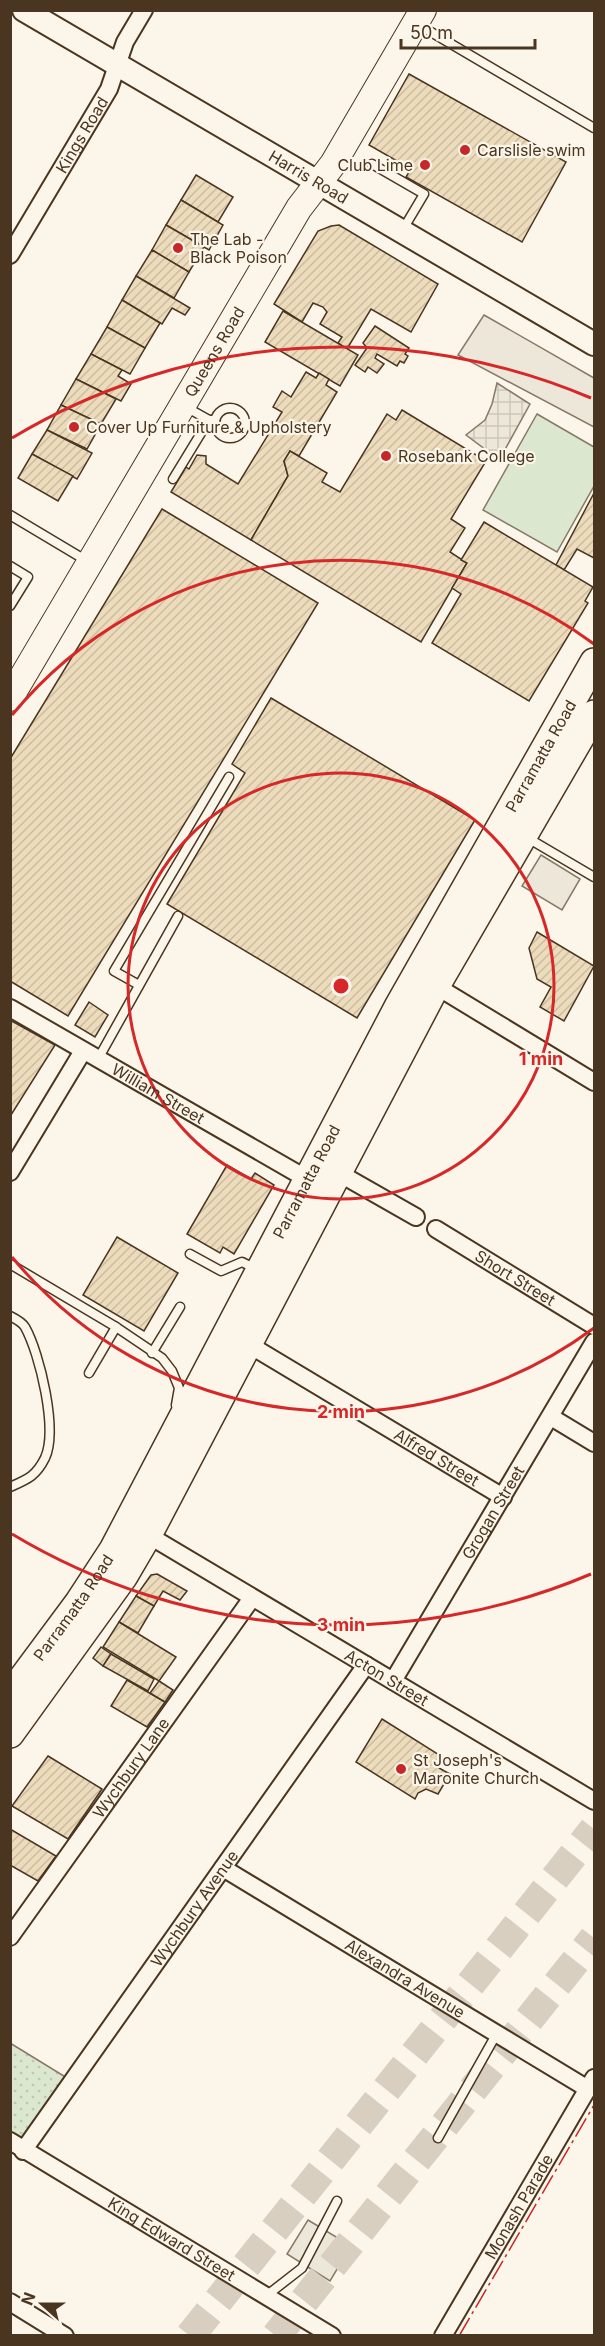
<svg xmlns="http://www.w3.org/2000/svg" width="605" height="2346" viewBox="0 0 605 2346" font-family="Inter,sans-serif">
<defs>
<pattern id="park-dots" width="8" height="8" patternUnits="userSpaceOnUse" patternTransform="scale(1.5)"><rect width="8" height="8" fill="#dce7d0"/><path d="M2 2h.1M6 6h.1" fill="none" stroke="#bec7b2" stroke-width="1.8" stroke-linecap="round"/></pattern>
<pattern id="plaza-grid" width="8" height="8" patternUnits="userSpaceOnUse" patternTransform="scale(1.5)"><rect width="8" height="8" fill="#ede7d9"/><path d="M0 4h8M4 0v8" fill="none" stroke="#cdc7ba"/></pattern>
<pattern id="building-hatch" width="6" height="6" patternUnits="userSpaceOnUse" patternTransform="scale(1.5)"><rect width="6" height="6" fill="#ecdcbc"/><path d="M-1 1l2-2M0 6l6-6M5 7l2-2" fill="none" stroke="#ccbda1"/></pattern>
</defs>
<rect width="100%" height="100%" fill="#fbf6e9"/>
<polygon fill="#dce7d0" stroke="#887966" stroke-width="1.5" points="537,414 594,447 594,486 557,552 483,510"/>
<polygon fill="url(#park-dots)" stroke="#887966" stroke-width="1.5" points="10,2043 72,2081 23,2151 11,2141"/>
<g fill="#ede7d9" stroke="#887966" stroke-width="1.5">
<polygon points="484,315 594,378 594,427 458,355"/>
<polygon points="541,855 580,879 562,910 522,886"/>
<polygon points="308,2220 351,2246 330,2281 287,2254"/>
</g>
<polygon fill="url(#plaza-grid)" stroke="#887966" stroke-width="1.5" points="497,383 530,404 502,455 497,458 466,435 485,420 492,404"/>
<g fill="url(#building-hatch)" stroke="#4a3520" stroke-width="1.5">
<polygon points="409,74 566,162 522,242 406,177 411,169 369,145"/>
<polygon points="196,175 233,197 218,222 181,200"/>
<polygon points="181,200 223,225 209,250 166,225"/>
<polygon points="166,225 204,247 189,272 152,250"/>
<polygon points="339,225 438,284 411,332 371,309 347,349 338,343 342,337 320,324 327,312 323,307 313,303 302,322 274,304 318,231 331,226"/>
<polygon points="152,250 189,272 174,298 136,276"/>
<polygon points="136,276 190,308 185,315 172,308 162,324 122,300"/>
<polygon points="122,300 160,323 145,348 107,327"/>
<polygon points="283,311 358,355 340,386 265,342"/>
<polygon points="375,326 409,348 405,354 408,356 404,363 400,361 397,366 377,354 375,358 384,364 377,373 368,367 365,372 355,365 367,348 363,343"/>
<polygon points="107,327 145,348 130,374 91,354"/>
<polygon points="91,354 122,370 118,376 131,384 121,401 76,379"/>
<polygon points="306,372 316,378 319,373 329,379 326,385 337,392 299,456 290,451 284,461 288,476 251,540 171,492 186,467 189,469 197,455 206,456 206,464 238,484 282,412 273,407 282,391 291,397"/>
<polygon points="76,379 116,399 101,424 61,405"/>
<polygon points="61,405 101,424 87,449 47,430"/>
<polygon points="402,410 486,461 451,519 465,528 450,552 467,563 421,642 251,540 288,476 284,461 290,451 327,473 322,482 340,492 387,414 396,420"/>
<polygon points="47,430 92,453 77,479 32,454"/>
<polygon points="32,454 73,476 58,501 18,478"/>
<polygon points="594,493 594,558 577,549 564,570 556,565"/>
<polygon points="162,509 318,603 68,1016 10,981 10,759"/>
<polygon points="484,522 593,587 585,601 588,603 529,701 432,643 461,594 452,588 467,563 461,560"/>
<polygon points="271,698 475,820 357,1018 167,904 245,773 232,764"/>
<polygon points="537,932 594,966 564,1021 540,1007 551,987 537,979 529,948"/>
<polygon points="89,1002 108,1015 95,1037 75,1025"/>
<polygon points="10,1020 55,1045 11,1115 10,1115"/>
<polygon points="227,1165 251,1179 255,1173 274,1185 234,1254 223,1247 220,1253 187,1234"/>
<polygon points="117,1237 178,1273 144,1331 83,1295"/>
<polygon points="157,1574 187,1591 180,1600 163,1591 154,1606 136,1596 151,1575"/>
<polygon points="136,1596 154,1606 138,1633 119,1622"/>
<polygon points="119,1622 176,1657 159,1681 103,1647"/>
<polygon points="101,1647 111,1654 103,1666 93,1658"/>
<polygon points="111,1654 154,1679 148,1691 103,1666"/>
<polygon points="127,1680 165,1702 147,1727 111,1706"/>
<polygon points="159,1681 173,1690 165,1702 150,1693"/>
<polygon points="382,1719 441,1756 439,1768 450,1774 438,1794 426,1789 418,1793 415,1799 356,1762"/>
<polygon points="48,1756 102,1789 68,1839 12,1806"/>
<polygon points="10,1829 56,1856 38,1881 10,1865"/>
</g>
<g fill="none" stroke-linecap="round" stroke-linejoin="round">
<g stroke="#d8cfc1" stroke-width="30" stroke-dasharray="30 15" stroke-linecap="butt">
<polyline points="190,2336 594,1829"/>
<polyline points="276,2336 594,1938"/>
</g>
<g stroke="#4a3520" stroke-width="11">
<g id="service">
<polyline points="419,25 594,128"/>
<polyline points="372,164 424,194 402,231"/>
<polyline points="184,406 209,420 212,420"/>
<circle cx="230" cy="423" r="15"/>
<polyline points="173,479 209,420"/>
<polyline points="10,515 87,561"/>
<polyline points="10,566 28,577 10,606"/>
<polyline points="526,837 594,877"/>
<polyline points="139,985 114,971 229,777"/>
<polyline points="98,1059 178,916"/>
<polyline points="190,1254 221,1271 242,1262 256,1269"/>
<polyline points="10,1264 116,1327 162,1358 172,1371 179,1388 176,1405"/>
<path d="M10 1316C16 1319 22 1322 25 1327 40 1354 58 1430 45 1458 36 1476 28 1479 10 1487"/>
<polyline points="152,1353 180,1307"/>
<polyline points="89,1373 116,1327"/>
<polyline points="438,2138 497,2033"/>
<polyline points="266,2296 302,2268 337,2201"/>
</g>
</g>
<g stroke="#4a3520" stroke-width="20">
<g id="minor">
<path id="s1" d="M10 255 109 89 125 42 144 10"/>
<polyline points="436,986 594,1082"/>
<path id="s2" d="M10 1008 307 1179"/>
<polyline points="10,1172 83,1051"/>
<polyline points="337,1172 416,1217"/>
<path id="s3" d="M436 1229 594 1326"/>
<path id="s4" d="M248 1344 503 1497"/>
<polyline points="551,1417 594,1443"/>
<path id="s5" d="M148 1535 594 1801"/>
<path id="s6" d="M393 1681 594 1342"/>
<path id="s7" d="M223 1868 588 2089"/>
<path id="s8" d="M10 1937 252 1598"/>
<path id="s9" d="M10 2141 332 2336"/>
<path id="s10" d="M23 2151 366 1665"/>
<polyline points="10,2302 65,2336"/>
<path id="s11" d="M443 2336 594 2078"/>
</g>
</g>
<g stroke="#4a3520" stroke-width="26">
<g id="secondary">
<path id="s12" d="M24 10 594 344"/>
</g>
</g>
<g stroke="#4a3520" stroke-width="28">
<g id="primary">
<path id="s13" d="M10 698 299 208 333 164 423 10"/>
</g>
</g>
<g stroke="#4a3520" stroke-width="30">
<g id="trunk">
<path id="s14" d="M10 1695 79 1602 113 1550 398 1007 594 662"/>
<polyline points="10,1734 124,1576 148,1535 436,986 594,714"/>
</g>
</g>
<use href="#service" stroke="#fbf6e9" stroke-width="8"/>
<use href="#minor" stroke="#fbf6e9" stroke-width="16"/>
<use href="#secondary" stroke="#fbf6e9" stroke-width="22"/>
<use href="#primary" stroke="#fbf6e9" stroke-width="26"/>
<use href="#trunk" stroke="#fbf6e9" stroke-width="27"/>
<polyline stroke="#c62828" stroke-width="1.5" stroke-dasharray="21 4.5 3 4.5" stroke-linecap="butt" points="459,2336 594,2105"/>
</g>
<g fill="none" stroke="#d62828" stroke-width="3">
<circle cx="341" cy="986" r="213"/>
<path d="M594 1328A426 426 0 0 1 12 1257M12 715A426 426 0 0 1 594 644"/>
<path d="M591 1574A639 639 0 0 1 12 1534M12 438A639 639 0 0 1 591 398"/>
</g>
<g fill="#c62828" stroke="#fbf6e9" stroke-width="2">
<circle cx="465" cy="150" r="6"/>
<circle cx="425" cy="165" r="6"/>
<circle cx="178" cy="248" r="6"/>
<circle cx="74" cy="427" r="6"/>
<circle cx="386" cy="456" r="6"/>
<circle cx="401" cy="1769" r="6"/>
</g>
<g text-anchor="middle" stroke-width="4.5" stroke-linejoin="round" paint-order="stroke">
<g font-size="16" fill="#4a3520" stroke="#fbf6e9">
<text dy="6" stroke="none"><textPath href="#s1" startOffset="140">Kings Road</textPath></text>
<text dy="6" stroke="none"><textPath href="#s12" startOffset="330">Harris Road</textPath></text>
<text dy="6" stroke="none"><textPath href="#s13" startOffset="402">Queens Road</textPath></text>
<text dy="6" stroke="none"><textPath href="#s14" startOffset="1080">Parramatta Road</textPath></text>
<text dy="6" stroke="none"><textPath href="#s2" startOffset="171">William Street</textPath></text>
<text dy="6" stroke="none"><textPath href="#s14" startOffset="594">Parramatta Road</textPath></text>
<text dy="6" stroke="none"><textPath href="#s3" startOffset="93">Short Street</textPath></text>
<text dy="6" stroke="none"><textPath href="#s4" startOffset="220">Alfred Street</textPath></text>
<text dy="6" stroke="none"><textPath href="#s6" startOffset="196">Grogan Street</textPath></text>
<text dy="6" stroke="none"><textPath href="#s14" startOffset="108">Parramatta Road</textPath></text>
<text dy="6" stroke="none"><textPath href="#s5" startOffset="278">Acton Street</textPath></text>
<text dy="6" stroke="none"><textPath href="#s8" startOffset="208">Wychbury Lane</textPath></text>
<text dy="6" stroke="none"><textPath href="#s10" startOffset="297">Wychbury Avenue</textPath></text>
<text dy="6" stroke="none"><textPath href="#s7" startOffset="213">Alexandra Avenue</textPath></text>
<text dy="6" stroke="none"><textPath href="#s11" startOffset="150">Monash Parade</textPath></text>
<text dy="6" stroke="none"><textPath href="#s9" startOffset="189">King Edward Street</textPath></text>
</g>
<g font-size="16" fill="#4a3520" stroke="#fbf6e9" text-anchor="start">
<text x="477" y="156">Carslisle swim</text>
<text x="413" y="171" text-anchor="end">Club Lime</text>
<text x="190" y="245">The Lab -<tspan x="190" dy="18">Black Poison</tspan></text>
<text x="86" y="433">Cover Up Furniture &amp; Upholstery</text>
<text x="398" y="462">Rosebank College</text>
<text x="413" y="1766">St Joseph's<tspan x="413" dy="18">Maronite Church</tspan></text>
</g>
</g>
<circle cx="341" cy="986" r="9" fill="#d62828" stroke="#fbf6e9" stroke-width="3"/>
<g font-size="18" text-anchor="middle" font-weight="bold" fill="#d62828" stroke="#fbf6e9" stroke-width="4.5" stroke-linejoin="round" paint-order="stroke">
<text x="541" y="1065">1 min</text>
<text x="341" y="1418">2 min</text>
<text x="341" y="1631">3 min</text>
</g>
<rect width="605" height="2346" fill="none" stroke="#4a3520" stroke-width="24"/>
<g transform="translate(42 2304) rotate(291)" stroke="#fbf6e9" stroke-width="4.5" paint-order="stroke">
<path d="M0-4.5L10 22L0 15L-10 22Z" fill="#4a3520"/>
<text y="-9" font-size="16" font-weight="bold" text-anchor="middle" fill="#4a3520">N</text>
</g>
<path d="M401 39v9h134v-9" fill="none" stroke="#4a3520" stroke-width="3"/>
<text x="410" y="39" font-size="18" fill="#4a3520" stroke="#fbf6e9" stroke-width="4.5" paint-order="stroke">50 m</text>
</svg>
